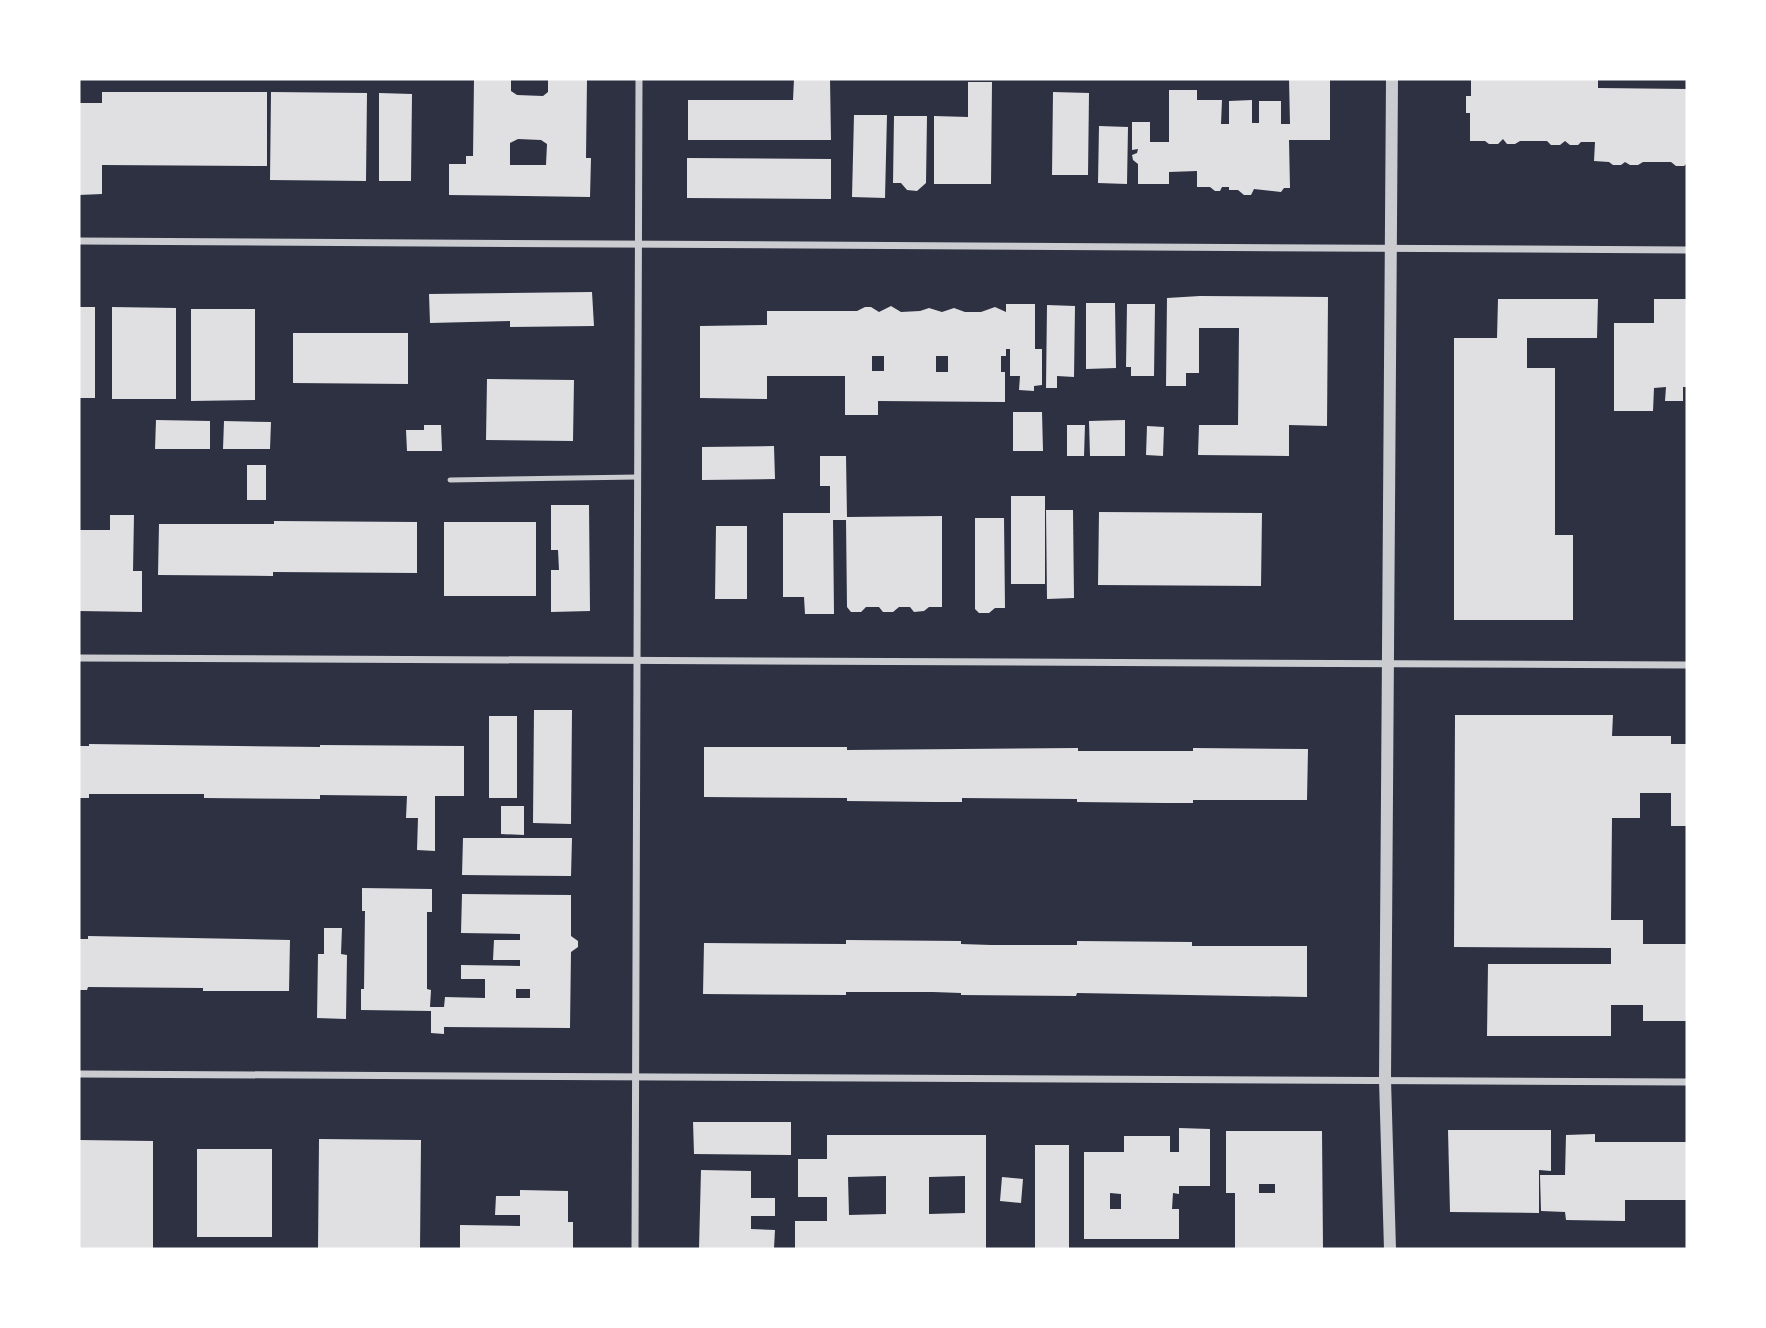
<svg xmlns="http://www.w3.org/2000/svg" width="1766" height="1328" viewBox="0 0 1766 1328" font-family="Manrope,sans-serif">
<rect width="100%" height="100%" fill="#2d3142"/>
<g fill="#e0e0e3" fill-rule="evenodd">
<path d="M474 79H511V91L517 95 543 96 548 92V79H587L586 158H591L590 197 449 195V164H466V156H473ZM518 139 541 140 547 144 546 165H510V143Z"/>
<polygon points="794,79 830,79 831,140 688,140 688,100 793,100"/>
<polygon points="1289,79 1330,79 1330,140 1289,140 1290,188 1284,188 1281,192 1254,189 1251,195 1244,195 1238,190 1229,190 1229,187 1222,187 1220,191 1215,191 1210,187 1197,187 1197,171 1169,172 1169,184 1138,184 1138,164 1133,160 1132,155 1137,153 1138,149 1132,150 1132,122 1150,122 1150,142 1169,142 1169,90 1197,90 1197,100 1222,100 1221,124 1229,124 1229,101 1252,100 1252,123 1259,123 1259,101 1281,101 1281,124 1290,124"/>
<polygon points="1471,79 1598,79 1598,88 1687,89 1687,163 1684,166 1676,166 1671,162 1643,162 1638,165 1630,165 1625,162 1621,165 1613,165 1609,162 1594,161 1595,142 1581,142 1578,145 1570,145 1565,141 1560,145 1551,145 1547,141 1520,141 1515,144 1507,144 1503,139 1498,144 1489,144 1485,141 1470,141 1470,113 1466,113 1466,96 1471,96"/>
<polygon points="968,82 992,82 991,184 934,184 934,116 968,117"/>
<polygon points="102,92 267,92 267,166 102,165 102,194 79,195 79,103 102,103"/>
<polygon points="271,92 367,93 366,181 270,180"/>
<polygon points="1053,92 1089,93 1088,175 1052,175"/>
<polygon points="379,93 412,94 411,181 379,181"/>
<polygon points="854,115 887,115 885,198 852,197"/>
<polygon points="894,116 927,116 926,183 917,191 907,190 901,183 893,183"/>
<polygon points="1099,126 1128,127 1127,184 1098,183"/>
<polygon points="687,158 831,159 831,199 687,198"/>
<polygon points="592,292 594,326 510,327 510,321 430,323 429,294"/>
<polygon points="1200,296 1328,297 1327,426 1289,425 1289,456 1198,455 1199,425 1238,425 1239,328 1199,328 1199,373 1186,373 1186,386 1166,386 1167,298"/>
<polygon points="1498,299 1598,299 1597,338 1527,338 1527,368 1555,368 1555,535 1573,535 1573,620 1454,620 1454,338 1497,338"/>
<polygon points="1654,299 1687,299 1687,387 1683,387 1683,401 1665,401 1666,387 1654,388 1653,411 1614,411 1614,323 1654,323"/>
<polygon points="1086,303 1115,303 1116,368 1086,369"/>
<path d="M1006 304H1035V349H1042V385L1034 386V391L1019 390 1020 376H1010V349H1006V356H1001V372H1005V402L878 401V415H845V376H767V399L700 398V326L767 325V311H857L865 307H871L879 312 891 306 901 312 920 311 929 308 942 312 954 308 965 312H981L995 307 1006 312ZM872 356H884V371H872ZM936 356H948V372H936Z"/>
<polygon points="1127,304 1155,304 1154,376 1131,376 1131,367 1126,367"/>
<polygon points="1047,305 1075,306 1074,377 1057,376 1057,388 1046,388"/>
<rect x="79" y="307" width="16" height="91"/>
<polygon points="112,307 176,308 176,399 112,399"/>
<polygon points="191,309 255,309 255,400 191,401"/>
<polygon points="293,333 408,333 408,384 293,383"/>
<polygon points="487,379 574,380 573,441 486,440"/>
<polygon points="1013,412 1042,412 1043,451 1013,451"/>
<polygon points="156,420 210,421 210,449 155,449"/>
<polygon points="1125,420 1125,456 1090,456 1089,421"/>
<polygon points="224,421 271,422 270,449 223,449"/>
<polygon points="424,425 441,425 442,451 407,451 406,430 424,430"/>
<polygon points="1067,425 1085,425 1084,456 1067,456"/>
<polygon points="1147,426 1164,427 1163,456 1146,455"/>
<polygon points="774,446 775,479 702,480 702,447"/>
<polygon points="820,456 846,456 847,517 942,516 942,607 929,607 924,611 914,612 910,607 899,607 893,612 883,612 879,607 866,607 861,612 851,612 847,607 846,520 833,520 834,614 805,614 804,597 783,597 783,513 830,513 830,486 820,486"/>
<rect x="247" y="465" width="19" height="35"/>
<rect x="1011" y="496" width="34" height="88"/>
<polygon points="551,505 589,505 590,611 551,612 551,570 559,570 558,550 551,550"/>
<polygon points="1046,510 1073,510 1074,598 1047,599"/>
<polygon points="1099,512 1262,513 1261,586 1098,585"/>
<polygon points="110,515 134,515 133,571 142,571 142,612 79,611 79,530 110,530"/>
<polygon points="975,518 1004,518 1005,608 995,608 989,613 979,613 975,609"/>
<polygon points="274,521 417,522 417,573 273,572 273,576 158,575 159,524 274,524"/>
<rect x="444" y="522" width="92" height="74"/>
<polygon points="716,526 747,526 747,599 715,599"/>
<polygon points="534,710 572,710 571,824 533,823"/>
<polygon points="1455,715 1613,715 1612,736 1671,736 1671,744 1687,744 1687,826 1671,826 1671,793 1640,793 1640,818 1612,818 1611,920 1643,920 1643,944 1687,944 1687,1021 1643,1021 1643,1005 1611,1005 1611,1036 1487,1036 1488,964 1611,964 1611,948 1454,947"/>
<rect x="489" y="716" width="28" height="82"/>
<polygon points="89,744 320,747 320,745 464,746 464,796 435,796 435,851 417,850 418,818 406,818 407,796 320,795 320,799 204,798 204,794 89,794 89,798 79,798 79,746 89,746"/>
<polygon points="704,747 847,747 847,750 1078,748 1078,751 1193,751 1193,748 1308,749 1307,800 1193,800 1193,803 1164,803 1077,802 1077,799 962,798 962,802 934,802 847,801 847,798 704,797"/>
<polygon points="501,806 524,806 524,835 501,834"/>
<polygon points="463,838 572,838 571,876 462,875"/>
<path d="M362 888 432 889V912H427V989L431 990 430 1007H444L445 997 485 998V979H461V965L520 966V960H493L494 940H520V934L461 933 462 894 571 895V936L578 941V947L571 952 570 1028 444 1027V1034L431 1033V1011L361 1010V989H364L365 911H362ZM516 989H530V998H516Z"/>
<polygon points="324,928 342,928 341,954 347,955 346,1019 317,1018 318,954 324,954"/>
<polygon points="88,936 290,940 289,991 203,991 203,988 88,987 87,990 79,990 79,939 88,939"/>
<polygon points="846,940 961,941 961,944 991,945 1077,945 1077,941 1192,942 1192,946 1307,946 1307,997 1077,993 1076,996 961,995 961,993 933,992 846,992 846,995 703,994 704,943 846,944"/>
<polygon points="693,1122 791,1122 791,1155 694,1154"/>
<path d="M1179 1128 1210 1129V1186H1179V1194L1173 1193 1172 1209H1179V1239H1084V1152H1124V1136H1170V1152H1179ZM1110 1193 1121 1194V1209H1110Z"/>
<polygon points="1448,1130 1551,1130 1551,1171 1539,1170 1539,1213 1450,1212"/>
<path d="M1226 1131H1322L1323 1249H1235V1193H1226ZM1259 1184H1275V1193H1259Z"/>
<polygon points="1595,1134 1595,1142 1687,1142 1687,1200 1625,1200 1625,1221 1566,1220 1565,1212 1541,1211 1540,1175 1565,1175 1566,1135"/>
<path d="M827 1135H986V1249H795V1221H827V1197H798V1159H827ZM886 1176V1214L849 1215 848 1177ZM965 1176V1213L929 1214V1177Z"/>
<polygon points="319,1139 421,1140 420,1249 318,1249"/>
<polygon points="79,1140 153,1141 153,1249 79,1249"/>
<rect x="1035" y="1145" width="34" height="104"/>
<rect x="197" y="1149" width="75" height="88"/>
<polygon points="701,1170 751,1171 751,1198 775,1198 775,1216 751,1216 751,1229 775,1230 774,1248 699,1249"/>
<polygon points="1002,1177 1023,1179 1021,1203 1000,1201"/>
<polygon points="520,1190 568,1191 568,1222 573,1222 573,1249 460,1249 460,1225 520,1226 520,1215 495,1215 496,1196 520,1196"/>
</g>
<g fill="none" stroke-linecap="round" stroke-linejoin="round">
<polyline stroke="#caccd0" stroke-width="5" points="450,480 637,477"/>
<g stroke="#caccd0" stroke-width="7">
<polyline points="79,241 1687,250"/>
<polyline points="79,658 1687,665"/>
<polyline points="79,1074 1687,1082"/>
<polyline points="635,1249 639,79"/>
</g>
<polyline stroke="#caccd0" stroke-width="12" points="1390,1249 1385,1080 1392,79"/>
</g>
<rect width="1766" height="1328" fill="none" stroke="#ffffff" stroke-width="161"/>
</svg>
